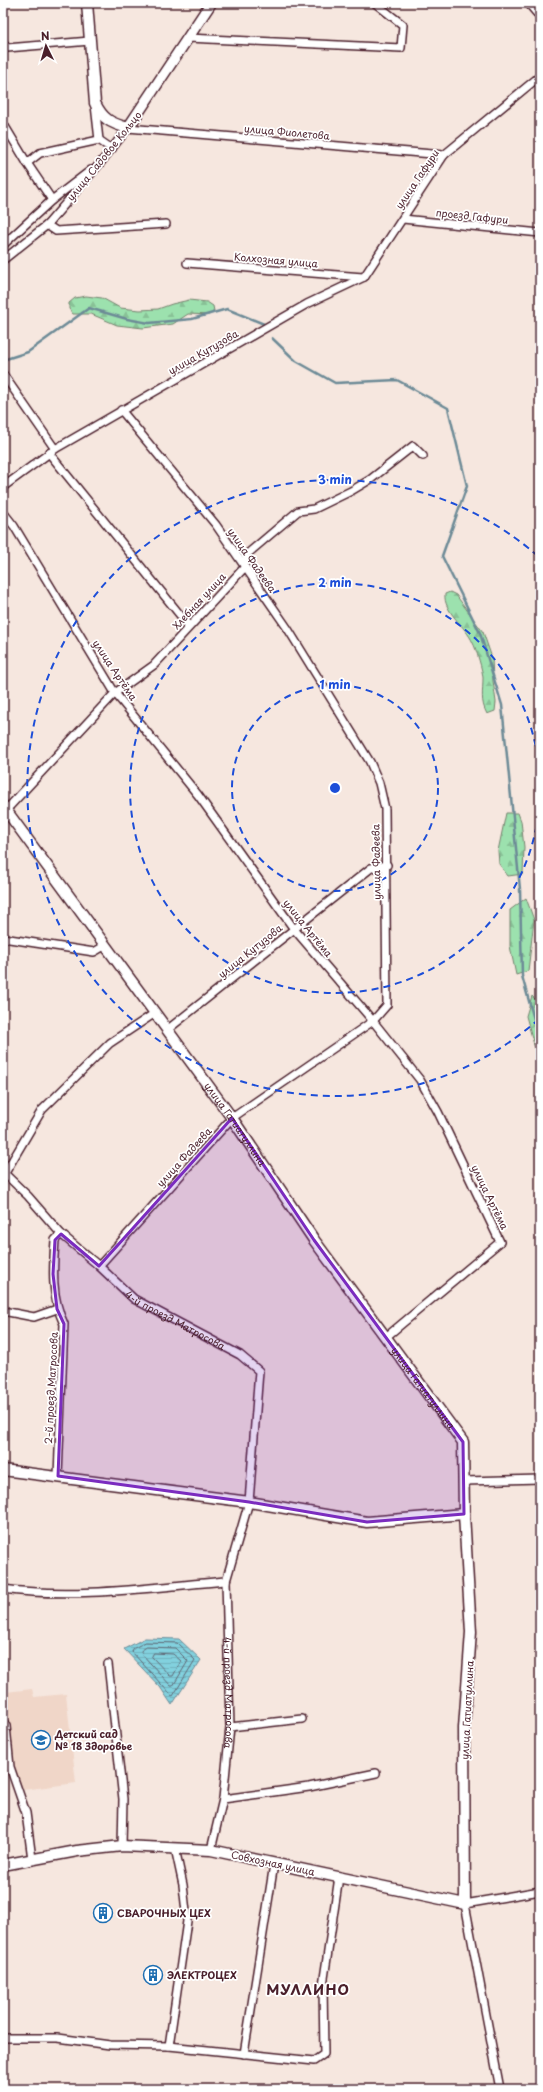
<svg xmlns="http://www.w3.org/2000/svg" width="543" height="2092" viewBox="0 0 543 2092" font-family="'Playpen Sans',sans-serif">
<defs>
<pattern id="forest-firs" width="22" height="20" patternUnits="userSpaceOnUse"><rect width="22" height="20" fill="#9ce1ae"/><path d="M5 1l3.5 6h-7zM16 11l3.5 6h-7z" fill="#88c196"/></pattern>
<pattern id="water-rules" width="6" height="5" patternUnits="userSpaceOnUse"><rect width="6" height="5" fill="#82d1de"/><path d="M0 2.5h6" fill="none" stroke="#72b3bf"/></pattern>
</defs>
<rect width="100%" height="100%" fill="#f6e7df"/>
<filter id="ink" filterUnits="userSpaceOnUse"><feTurbulence type="fractalNoise" baseFrequency=".025" numOctaves="2"/><feDisplacementMap in="SourceGraphic" scale="8" xChannelSelector="R" yChannelSelector="G"/><feConvolveMatrix kernelMatrix="1 2 1 2 8 2 1 2 1" color-interpolation-filters="sRGB"/></filter>
<g filter="url(#ink)">
<polygon fill="#f0d6c8" points="32,1689 34,1697 66,1694 76,1783 15,1791 6,1692"/>
<g fill="url(#forest-firs)" stroke="#73806c">
<polygon points="86,296 102,298 120,308 140,310 158,309 172,304 189,300 207,302 213,306 214,311 209,315 188,314 173,324 143,328 117,325 91,314 73,314 69,309 69,303 75,298"/>
<path d="M450 592 456 595 483 632 492 658 493 681 496 702 495 711 487 714C480 701 483 692 483 678 483 672 476 648 473 643 466 626 443 612 445 594Z"/>
<polygon points="506,813 518,813 521,821 524,847 523,874 508,876 499,864 498,851"/>
<polygon points="526,898 534,920 528,971 516,975 510,946 510,910"/>
<polygon points="532,996 538,1002 540,1006 540,1060 534,1045 526,1016"/>
</g>
<polygon fill="url(#water-rules)" stroke="#6c8a96" points="145,1638 179,1639 201,1660 172,1705 160,1687 124,1649"/>
<g fill="none" stroke-linecap="round" stroke-linejoin="round">
<g stroke="#606673" stroke-width="1">
<polygon points="146,1642 177,1643 195,1660 173,1696 171,1695 132,1652 133,1649"/>
<polygon points="147,1647 175,1648 188,1661 173,1686 171,1686 141,1653 141,1651"/>
<polygon points="154,1653 173,1654 181,1661 173,1676 170,1676 152,1657"/>
</g>
<g stroke="#6c8a96" stroke-width="2.5">
<polyline points="272,338 296,361 335,383 397,380 448,408 467,486 442,556 480,633 502,705 520,889 522,976 540,1041"/>
<polyline points="3,360 28,352 89,308 127,319 149,323 192,319 227,309 264,324"/>
</g>
<g stroke="#4a1f2b" stroke-width="10">
<g id="street">
<polyline points="528,3 540,17"/>
<polyline points="188,38 401,48 403,25 375,3"/>
<polyline points="3,42 7,48 90,41"/>
<polyline points="3,123 27,163 52,200"/>
<polyline points="99,140 112,149"/>
<polyline points="27,163 40,153 99,140 95,105"/>
<polyline points="403,219 540,233"/>
<polyline points="47,225 56,231 166,224"/>
<polyline points="3,245 52,200 91,170"/>
<polyline points="3,260 47,225 102,161 128,128 444,155"/>
<polyline points="187,263 363,277"/>
<polyline points="364,277 444,155 540,76"/>
<polyline points="3,374 55,449"/>
<polyline points="49,453 189,626"/>
<polyline points="3,487 55,449 307,304 364,277"/>
<polyline points="3,512 14,526 115,693 198,795 294,929 373,1021 420,1080 438,1112 500,1242 386,1337"/>
<polyline points="7,809 115,693 154,665 244,568 246,555 298,511 314,509 351,491 371,479 413,446 423,456"/>
<polyline points="3,938 94,952 106,945"/>
<polyline points="167,1030 371,868 387,865"/>
<path id="s1" d="M3 1172 28 1196 61 1234 99 1266 134 1299 240 1355 259 1371 249 1502 226 1581 230 1727 223 1799 211 1850"/>
<polyline points="5,1173 42,1110 110,1043 155,1013"/>
<polyline points="99,1266 232,1118 373,1021 387,1005 385,809 379,783 370,762 288,629 216,525 121,410"/>
<polyline points="3,1311 34,1317 57,1309"/>
<path d="M58 1476 64 1324C51 1297 53 1269 55 1240L61 1234"/>
<polyline points="464,1481 540,1479"/>
<path d="M3 1589C76 1599 153 1587 226 1581"/>
<polyline points="108,1664 123,1799 122,1846"/>
<polyline points="3,1721 6,1726 10,1767 26,1813 32,1859"/>
<polyline points="230,1727 302,1719"/>
<polyline points="223,1799 309,1787 376,1773"/>
<polyline points="3,2038 58,2038 110,2045 169,2046 187,1921 183,1885 175,1848"/>
<polyline points="169,2046 314,2061 324,2054 323,1985 339,1877"/>
<polyline points="244,2054 274,1864"/>
<polyline points="500,2089 465,1904 540,1891"/>
</g>
</g>
<g stroke="#4a1f2b" stroke-width="13">
<g id="secondary">
<path d="M87 3 95 103C103 120 111 123 128 128L211 3"/>
<path id="s2" d="M3 806 232 1118 314 1240 463 1442 464 1514 471 1632 464 1728 465 1904 211 1850 122 1846 77 1851 3 1865"/>
<polyline points="3,1470 249,1502 367,1522 464,1514"/>
</g>
</g>
<use href="#street" stroke="#fff" stroke-width="7"/>
<use href="#secondary" stroke="#fff" stroke-width="10"/>
</g>
</g>
<path fill="#7b2cbf" fill-opacity="0.2" stroke="#7b2cbf" stroke-width="3" stroke-linejoin="round" d="M232 1118 314 1240 463 1442 464 1514 367 1522 249 1502 58 1476 64 1324 57 1309 53 1274 55 1240 61 1234 99 1266Z"/>
<g fill="none" stroke="#1d4ed8" stroke-width="2" stroke-dasharray="7 5">
<circle cx="335" cy="788" r="103"/>
<path d="M540 790A205 205 0 1 1 540 786"/>
<path d="M539 1019A308 308 0 1 1 539 557"/>
</g>
<defs>
<g id="school-ring" transform="scale(1)"><circle r="9.5" fill="#fff" stroke="#1f6fb2" stroke-width="1.5"/><path d="M0-5L7-2L0 1L-7-2ZM-4 1L0 2.5L4 1V4Q0 6-4 4Z" fill="#1f6fb2"/></g>
<g id="building-ring" transform="scale(1)"><circle r="9.5" fill="#fff" stroke="#1f6fb2" stroke-width="1.5"/><path d="M-4-6H4V6H1V3H-1V6H-4ZM-2.5-4.3h1.7v1.8h-1.7ZM.8-4.3h1.7v1.8H.8ZM-2.5-1h1.7V.8h-1.7ZM.8-1h1.7V.8H.8Z" fill="#1f6fb2"/></g>
</defs>
<g fill-rule="evenodd">
<use href="#school-ring" x="41" y="1740"/>
<use href="#building-ring" x="103" y="1913"/>
<use href="#building-ring" x="153" y="1975"/>
</g>
<g text-anchor="middle" stroke-width="3.5" stroke-linejoin="round" paint-order="stroke">
<g font-size="10" fill="#4a1f2b" stroke="#fff">
<text transform="translate(287 132) rotate(5)" y="4">улица Фиолетова</text>
<text transform="translate(104 156) rotate(-51)" y="4">улица Садовое Кольцо</text>
<text transform="translate(417 179) rotate(-56)" y="4">улица Гафури</text>
<text transform="translate(472 216) rotate(6)" y="4">проезд Гафури</text>
<text transform="translate(276 260) rotate(5)" y="4">Колхозная улица</text>
<text transform="translate(203 352) rotate(-30)" y="4">улица Кутузова</text>
<text transform="translate(252 560) rotate(55)" y="4">улица Фадеева</text>
<text transform="translate(199 601) rotate(-47)" y="4">Хлебная улица</text>
<text transform="translate(115 670) rotate(56)" y="4">улица Артёма</text>
<text transform="translate(376 862) rotate(-91)" y="4">улица Фадеева</text>
<text transform="translate(308 928) rotate(51)" y="4">улица Артёма</text>
<text transform="translate(250 951) rotate(-39)" y="4">улица Кутузова</text>
<text dy="4" stroke="none"><textPath href="#s2" startOffset="394">улица Гатиатуллина</textPath></text>
<text transform="translate(184 1157) rotate(-48)" y="4">улица Фадеева</text>
<text transform="translate(490 1197) rotate(64)" y="4">улица Артёма</text>
<text dy="4" stroke="none"><textPath href="#s1" startOffset="229">4-й проезд Матросова</textPath></text>
<text transform="translate(51 1388) rotate(-87)" y="4">2-й проезд Матросова</text>
<text dy="4" stroke="none"><textPath href="#s2" startOffset="718">улица Гатиатуллина</textPath></text>
<text dy="4" stroke="none"><textPath href="#s1" startOffset="653">4-й проезд Матросова</textPath></text>
<text transform="translate(467 1710) rotate(-87)" y="4">улица Гатиатуллина</text>
<text transform="translate(273 1863) rotate(12)" y="4">Совхозная улица</text>
</g>
<g font-size="10" font-weight="bold" fill="#4a1f2b" stroke="#fff" text-anchor="start">
<text x="55" y="1738">Детский сад<tspan x="55" dy="12">№ 18 Здоровье</tspan></text>
<text x="117" y="1917">СВАРОЧНЫХ ЦЕХ</text>
<text x="167" y="1979">ЭЛЕКТРОЦЕХ</text>
</g>
<g font-size="14" font-weight="bold" letter-spacing="1" fill="#4a1f2b" stroke="#fff">
<text x="308" y="1995">МУЛЛИНО</text>
</g>
</g>
<circle cx="335" cy="788" r="6" fill="#1d4ed8" stroke="#fff" stroke-width="2"/>
<g font-size="12" text-anchor="middle" font-weight="bold" fill="#1d4ed8" stroke="#fff" stroke-width="3.5" stroke-linejoin="round" paint-order="stroke">
<text x="335" y="484">3 min</text>
<text x="335" y="587">2 min</text>
<text x="335" y="689">1 min</text>
</g>
<rect width="543" height="2092" fill="none" stroke="#fff" stroke-width="16"/>
<rect x="8" y="8" width="527" height="2076" fill="none" stroke="#4a1f2b" stroke-width="1.5" filter="url(#ink)"/>
<g transform="translate(46 46) rotate(355)" stroke="#ffffff" stroke-width="3" paint-order="stroke">
<path d="M0-3L7 15L0 10L-7 15Z" fill="#4a1f2b"/>
<text y="-6" font-size="11" font-weight="bold" text-anchor="middle" fill="#4a1f2b">N</text>
</g>
</svg>
